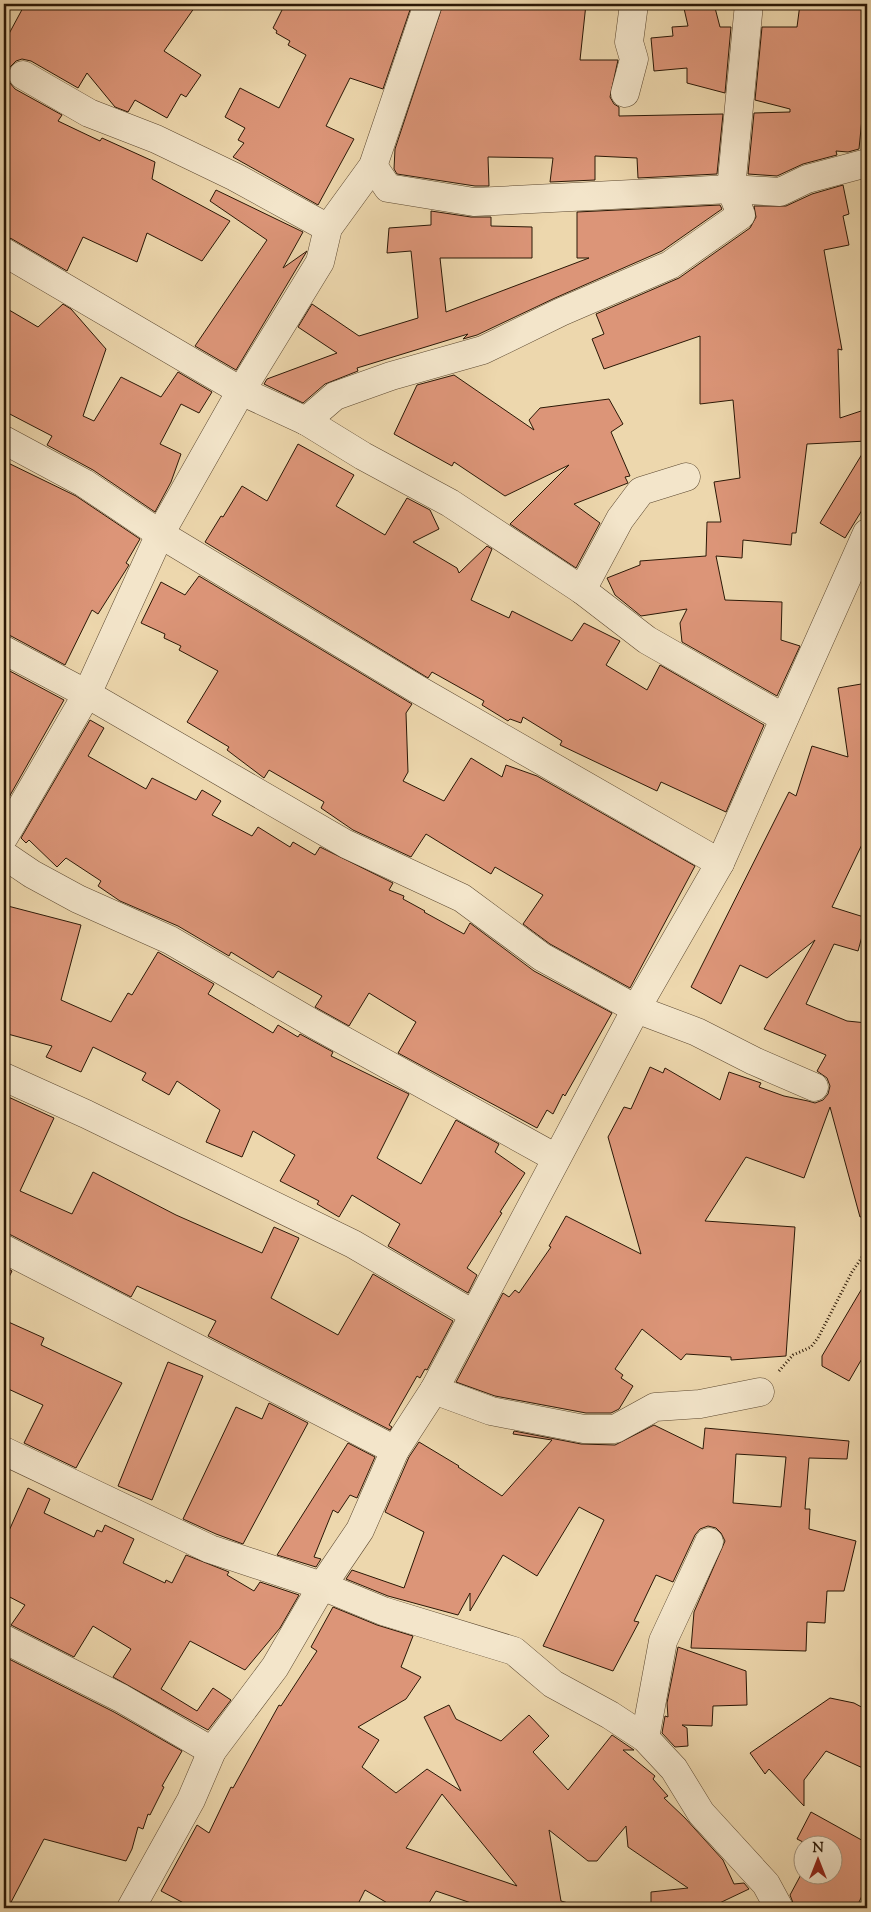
<svg xmlns="http://www.w3.org/2000/svg" width="871" height="1912" viewBox="0 0 871 1912" font-family="'Sorts Mill Goudy',serif">
<rect width="100%" height="100%" fill="#edd7ad"/>
<filter id="stains"><feTurbulence type="fractalNoise" baseFrequency=".004" numOctaves="4"/><feColorMatrix values="0 0 0 0 .2 0 0 0 0 .09 0 0 0 0 .02 0 0 0 .5 -.17"/></filter>
<radialGradient id="worn" r=".72"><stop offset=".6" stop-color="#630" stop-opacity="0"/><stop offset="1" stop-color="#630" stop-opacity=".3"/></radialGradient>
<g fill="#dc9578" stroke="#2b1806" fill-rule="evenodd">
<polygon points="25,4 197,4 164,51 201,75 186,97 181,94 167,118 135,100 128,112 115,107 87,73 78,88 31,61 22,59 16,61 10,67 7,76 10,83 15,89 62,115 58,121 100,141 102,138 155,162 152,179 230,221 202,261 147,233 137,262 83,237 67,271 12,239 4,236 4,43"/>
<polygon points="285,4 412,4 383,89 350,78 326,126 354,139 318,205 233,157 244,143 238,140 245,128 225,117 240,88 279,108 306,55 288,45 290,41 276,33 277,31 273,28"/>
<polygon points="443,4 586,4 580,60 618,60 610,97 614,104 619,107 619,116 723,114 717,174 638,178 637,158 595,156 595,180 550,182 553,158 488,157 489,186 475,186 397,174 394,169 395,149"/>
<polygon points="683,4 714,4 720,27 731,27 725,93 687,83 687,68 654,71 651,38 673,36 672,27 688,26"/>
<polygon points="800,4 867,4 867,67 859,149 848,152 836,151 837,155 803,164 777,176 748,174 754,113 790,112 790,109 755,100 762,27 797,27"/>
<polygon points="843,185 849,214 843,216 849,245 824,250 842,350 838,349 840,418 867,409 867,441 807,444 796,533 792,533 791,545 743,540 742,558 716,556 725,600 782,602 781,640 800,646 777,696 682,642 680,623 687,609 641,616 615,595 607,578 640,565 640,561 706,556 707,522 721,522 714,482 740,478 733,400 700,404 700,336 604,369 592,339 604,334 596,314 679,278 750,228 756,217 754,206 786,206 812,194"/>
<polygon points="216,190 303,232 283,268 307,251 236,370 195,346 267,240 210,201"/>
<polygon points="720,205 722,209 662,251 555,298 477,335 463,339 468,334 357,368 358,371 325,384 303,403 264,384 267,379 337,353 298,327 312,304 359,336 418,318 411,251 387,253 389,228 431,225 431,211 471,217 491,217 491,226 532,227 532,258 440,258 446,312 589,258 577,258 577,212"/>
<polygon points="63,304 71,309 106,349 83,416 94,421 121,377 161,397 178,372 212,392 199,413 181,404 160,444 181,454 171,482 155,512 93,470 47,445 52,436 4,411 4,307 38,327"/>
<polygon points="454,375 534,430 529,420 540,408 609,399 623,424 611,432 630,476 625,477 628,483 574,504 600,523 576,568 510,524 569,465 505,496 454,462 452,466 394,434 417,385"/>
<polygon points="298,444 354,475 336,506 385,535 407,498 430,510 439,529 413,542 457,568 459,573 487,546 492,549 471,600 509,618 512,611 572,641 584,623 620,641 606,665 647,690 660,665 764,725 726,812 661,782 657,791 560,745 562,741 523,717 521,723 510,719 508,721 482,705 484,701 432,672 428,678 205,542 221,516 223,517 242,486 267,501"/>
<polygon points="867,446 867,502 845,538 820,523"/>
<polygon points="4,461 76,496 140,539 126,563 129,565 98,614 92,610 65,665 11,636 4,634"/>
<polygon points="199,576 412,704 406,713 408,772 403,781 444,801 471,758 502,777 506,765 537,776 695,866 630,988 550,944 523,924 543,895 495,867 491,874 426,834 411,857 353,830 321,808 324,802 269,770 264,778 227,750 229,747 187,722 218,671 179,650 181,646 164,638 165,634 141,623 161,582 185,595"/>
<polygon points="6,669 64,700 4,806 4,674"/>
<polygon points="867,683 867,834 832,907 867,918 858,951 834,944 806,1004 847,1021 867,1023 867,1216 860,1217 830,1107 804,1178 746,1157 705,1221 795,1227 786,1356 731,1360 731,1357 686,1354 681,1360 642,1329 615,1369 623,1375 621,1378 633,1386 619,1409 611,1413 586,1413 495,1396 456,1382 503,1293 509,1297 515,1290 519,1293 551,1247 549,1246 566,1216 641,1254 608,1137 624,1107 631,1109 650,1067 663,1073 665,1068 720,1100 729,1072 761,1083 759,1087 784,1096 808,1101 815,1103 823,1100 828,1094 830,1086 827,1078 817,1071 826,1055 764,1029 815,940 767,978 740,965 721,1004 691,987 789,792 796,796 812,746 848,757 838,688"/>
<polygon points="90,720 104,728 88,756 146,789 152,778 196,800 202,790 221,801 212,815 252,836 258,827 290,847 293,842 315,855 320,847 393,883 389,890 404,896 403,899 425,911 424,912 464,934 470,923 534,971 612,1013 565,1096 563,1094 553,1114 547,1110 537,1128 398,1053 416,1022 369,993 349,1026 315,1007 322,996 278,971 273,978 231,952 229,956 178,926 120,901 98,886 101,881 66,858 57,867 29,840 26,843 21,838"/>
<polygon points="4,905 81,925 61,1000 111,1022 128,993 132,995 158,952 214,984 208,994 273,1033 278,1025 298,1037 300,1034 333,1052 331,1056 409,1094 377,1158 421,1184 456,1120 499,1144 495,1152 525,1173 500,1212 502,1213 467,1268 477,1275 468,1293 388,1246 400,1224 352,1195 339,1217 317,1204 319,1201 280,1181 295,1155 253,1131 242,1157 206,1142 220,1110 177,1081 169,1095 142,1080 146,1073 93,1047 81,1072 46,1057 52,1046 4,1033"/>
<polygon points="4,1095 54,1118 20,1191 72,1214 93,1172 176,1215 262,1253 274,1227 299,1238 271,1298 338,1335 373,1274 453,1321 427,1370 425,1369 420,1378 417,1376 389,1425 392,1427 390,1430 208,1336 216,1321 137,1286 131,1297 11,1235 4,1233"/>
<polygon points="4,1266 12,1271 4,1287"/>
<polygon points="867,1280 867,1350 849,1381 822,1366 822,1356"/>
<polygon points="4,1320 44,1338 41,1345 122,1383 76,1468 24,1443 43,1405 4,1387"/>
<polygon points="168,1362 203,1376 152,1500 118,1486"/>
<polygon points="269,1403 308,1423 243,1544 216,1534 183,1519 236,1407 262,1419"/>
<path d="M654 1425 703 1449 705 1428 849 1441 847 1459 809 1458 805 1509H810L809 1529 856 1541 844 1591H827L825 1623 807 1622 806 1651 691 1648 694 1612 725 1541 721 1533 716 1528 708 1526 700 1529 695 1535 673 1582 656 1575 634 1621 639 1622 613 1671 543 1646 604 1520 579 1507 537 1576 503 1555 470 1611V1593L458 1615 388 1596 346 1579 352 1570 404 1588 424 1532 385 1512 409 1457 419 1442 459 1466 458 1467 502 1496 552 1440 513 1434 514 1431 581 1444 615 1445ZM736 1454 786 1457 781 1507 733 1503Z"/>
<polygon points="348,1443 375,1457 357,1498 350,1495 338,1513 333,1510 314,1557 321,1559 316,1567 277,1555"/>
<polygon points="28,1488 50,1499 44,1513 94,1537 97,1530 102,1532 105,1525 134,1539 123,1563 165,1583 166,1580 172,1583 186,1555 229,1572 227,1575 254,1591 260,1582 299,1595 280,1628 245,1670 190,1641 161,1689 197,1711 213,1688 231,1700 208,1730 113,1677 131,1649 93,1626 74,1657 11,1625 25,1605 4,1594 4,1542"/>
<path d="M333 1607 377 1625 413 1636 401 1667 421 1677 406 1699 358 1727 379 1740 362 1767 396 1793 427 1769 461 1791 424 1717 449 1705 456 1719 501 1741 529 1715 549 1736 533 1752 568 1790 612 1735 634 1750H623L655 1776 653 1779 668 1796 664 1798 685 1818 723 1860 734 1884 744 1883 749 1889 709 1908H651V1892L688 1888 628 1847 626 1826 597 1861H588L549 1830 561 1901 572 1904 571 1908H476L477 1905 436 1891 426 1908H396L365 1890 356 1908H193L161 1891 197 1825 209 1833 231 1787 233 1788 279 1705 281 1706 317 1651 311 1647ZM442 1794 517 1886 406 1848Z"/>
<polygon points="678,1647 746,1671 747,1705 713,1706 712,1726 682,1725 687,1728 688,1746 675,1747 662,1733 665,1716 668,1717 667,1703"/>
<polygon points="7,1658 114,1712 182,1751 162,1786 164,1787 150,1815 148,1814 143,1829 138,1827 132,1849 126,1861 44,1839 8,1908 4,1908 4,1665"/>
<polygon points="830,1698 854,1703 867,1710 867,1770 826,1751 804,1780 804,1806 769,1769 765,1774 750,1753"/>
<polygon points="811,1812 867,1843 867,1886 856,1908 795,1908 790,1895 804,1869 804,1874 834,1874 834,1844 807,1844 797,1839"/>
</g>
<g fill="none" stroke-linecap="round" stroke-linejoin="round">
<g stroke="#5c4830" stroke-width="29">
<g id="minor">
<polyline points="23,75 89,113 156,139 235,177 328,228"/>
<polyline points="625,93 634,59 629,42 634,4"/>
<polyline points="373,166 388,188 474,202 731,189 780,192 807,179 867,163"/>
<polyline points="4,252 241,391 306,421 363,456 450,503 582,590 647,640 784,718"/>
<polyline points="306,421 335,396 391,376 483,350 561,312 670,265 741,215 731,189 749,4"/>
<polyline points="4,440 84,483 160,534 417,689 720,863"/>
<polyline points="582,590 620,519 641,491 686,477"/>
<polyline points="4,650 87,694 346,844 462,898 542,957 636,1009 697,1032 754,1061 814,1087"/>
<polyline points="4,837 87,694 160,534 241,391 320,262 328,228 373,166 428,4"/>
<polyline points="4,855 32,874 78,899 170,940 314,1024 556,1158"/>
<polyline points="4,1077 86,1114 353,1244 473,1314"/>
<polyline points="4,1249 395,1450"/>
<polyline points="434,1390 491,1411 584,1429 615,1429 655,1407 700,1404 760,1392"/>
<polyline points="4,1451 210,1549 322,1586 383,1611 514,1651 553,1684 610,1715 645,1738 674,1769 701,1813 766,1884 779,1908"/>
<polyline points="4,1639 121,1698 212,1751"/>
<polyline points="645,1738 663,1641 709,1542"/>
<polyline points="131,1908 191,1800 212,1751 275,1667 322,1586 360,1530 395,1450 434,1390 636,1009 720,863 867,533"/>
</g>
</g>
<polyline stroke="#2b1806" stroke-width="3" stroke-dasharray="1 2.5" stroke-linecap="butt" points="779,1371 793,1355 811,1347 818,1338 852,1272 867,1250"/>
<use href="#minor" stroke="#f3e5ca" stroke-width="28"/>
</g>
<rect width="871" height="1912" fill="none" stroke="#edd7ad" stroke-width="20"/>
<rect x="5" y="5" width="861" height="1902" fill="none" stroke="#2b1806" stroke-width="2.5"/>
<rect x="10" y="10" width="851" height="1892" fill="none" stroke="#2b1806"/>
<g transform="translate(818 1860)"><circle r="24" fill="#f3e5ca" stroke="#a3937c"/>
<path d="M0-4L9 19L0 12L-9 19Z" fill="#8f2418"/>
<text y="-8" font-size="14" font-weight="bold" text-anchor="middle" fill="#2b1806">N</text>
</g>
<rect width="100%" height="100%" filter="url(#stains)"/>
<rect width="100%" height="100%" fill="url(#worn)"/>
</svg>
